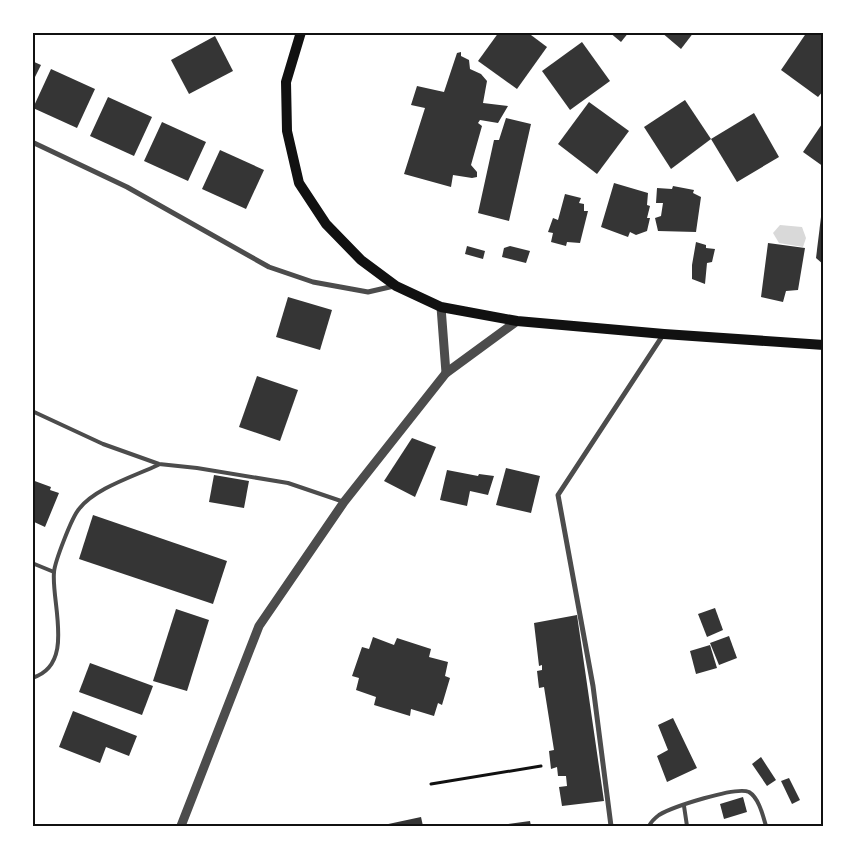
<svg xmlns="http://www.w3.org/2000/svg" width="856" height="859" viewBox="0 0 856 859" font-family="Figtree,sans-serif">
<rect width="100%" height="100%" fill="#fff"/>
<polygon fill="#d9d9d9" points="780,225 802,227 806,238 803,247 779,243 773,233"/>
<g fill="#353535">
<polygon points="499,32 527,32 547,47 517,89 478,61"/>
<polygon points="609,32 629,32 621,42"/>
<polygon points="661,32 694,32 681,49"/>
<polygon points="807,32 824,34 824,90 818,97 781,70"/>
<polygon points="215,36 233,71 189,94 171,60"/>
<polygon points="582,42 610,81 570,110 542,71"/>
<polygon points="461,52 461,56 469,60 470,69 481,74 487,81 483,103 508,106 498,123 480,120 478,123 482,126 471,165 477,172 477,177 472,178 453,175 451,187 404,174 425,108 411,105 417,86 444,92 457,53"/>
<polygon points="32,61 41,65 32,83"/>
<polygon points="51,69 95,89 77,128 33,108"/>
<polygon points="108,97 152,117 134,156 90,136"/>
<polygon points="685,100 711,139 671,169 644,127"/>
<polygon points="589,102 629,131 597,174 558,144"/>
<polygon points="754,113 779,157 737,182 711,139"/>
<polygon points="506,118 531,124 509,221 478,213 494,140 499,140"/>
<polygon points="824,121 824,167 803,152"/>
<polygon points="162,122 206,142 188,181 144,161"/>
<polygon points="220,150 264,170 246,209 202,189"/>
<polygon points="614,183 648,193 647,205 650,206 647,218 650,218 647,231 636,235 630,232 628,237 601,227"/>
<polygon points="673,186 694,190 693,193 701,197 696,232 658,231 655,218 661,216 663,203 656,203 657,188 672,189"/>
<polygon points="565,194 581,198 579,203 584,204 584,211 588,211 580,243 567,242 566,246 551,242 553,233 548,232 553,218 558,220"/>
<polygon points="824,213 824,265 816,258 821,217"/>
<polygon points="696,242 706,245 706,248 715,249 712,262 707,263 705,284 692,279 692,265"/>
<polygon points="768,243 805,248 798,290 786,291 783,302 761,297"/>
<polygon points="467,246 485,251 483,259 465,254"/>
<polygon points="510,246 530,251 526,263 502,257 504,248"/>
<polygon points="288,297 332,310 320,350 276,337"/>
<polygon points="257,376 298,390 280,441 239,427"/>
<polygon points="412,438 436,447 415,497 384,481"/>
<polygon points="506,468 540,476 531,513 496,505"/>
<polygon points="447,470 478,476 479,474 494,476 488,495 470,491 467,506 440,500"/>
<polygon points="214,475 249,481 244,508 209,502"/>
<polygon points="32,480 51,487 50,490 59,493 45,527 32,521"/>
<polygon points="93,515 227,561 213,604 79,559"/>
<polygon points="715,608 723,630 707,637 698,614"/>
<polygon points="176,609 209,620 187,691 153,681"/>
<polygon points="577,615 604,801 562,806 559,787 567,786 566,776 558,776 557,767 551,769 549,751 554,750 544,687 539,688 537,671 542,670 542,665 539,666 534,623"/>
<polygon points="729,636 737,658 719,665 710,643"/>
<polygon points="373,637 394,645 397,638 431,649 429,657 448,662 445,676 450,678 442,705 438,703 434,716 411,709 410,716 374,705 376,697 356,690 359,678 352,676 362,647 369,649"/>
<polygon points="710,645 717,668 696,674 690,651"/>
<polygon points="90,663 153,686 142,715 79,692"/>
<polygon points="73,711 137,736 129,756 106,747 100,763 59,747"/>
<polygon points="673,718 697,768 667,782 657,756 668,750 658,725"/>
<polygon points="761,757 776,780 767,786 752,764"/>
<polygon points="789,778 800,800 792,804 781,781"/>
<polygon points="743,797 747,812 724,819 720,804"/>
<polygon points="421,817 423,826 379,826"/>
<polygon points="530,821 531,826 501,826 501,825"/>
</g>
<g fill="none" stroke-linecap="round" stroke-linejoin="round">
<polyline stroke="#111" stroke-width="3" points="431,784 541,766"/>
<g stroke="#4c4c4c" stroke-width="4">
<polyline points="32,411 103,444 159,464 197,468 288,483 344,502"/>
<polyline points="32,563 54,572"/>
<path d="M32 678C76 665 51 603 54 572 55 561 72 517 79 509 95 488 135 476 158 465"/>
<polyline points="684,806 687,826"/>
<path d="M649 826C651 822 655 818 659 815 672 807 736 786 749 792 759 798 763 816 766 826"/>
</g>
<g stroke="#4c4c4c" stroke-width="5">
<polyline points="32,142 127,187 269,267 313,282 368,292 394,286"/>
<polyline points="611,826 593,686 558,495 663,335"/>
</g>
<g stroke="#4c4c4c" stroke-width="9">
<polyline points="441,307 446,373"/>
<polyline points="181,826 259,626 344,502 446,373 517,321"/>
</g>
<polyline stroke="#111" stroke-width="10" points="301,32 286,82 287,131 299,183 326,224 361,260 396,286 441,307 517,321 664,334 824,345"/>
</g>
<rect width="856" height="859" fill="none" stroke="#ffffff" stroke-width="68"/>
<rect x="34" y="34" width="788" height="791" fill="none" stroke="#111" stroke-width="2"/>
</svg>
